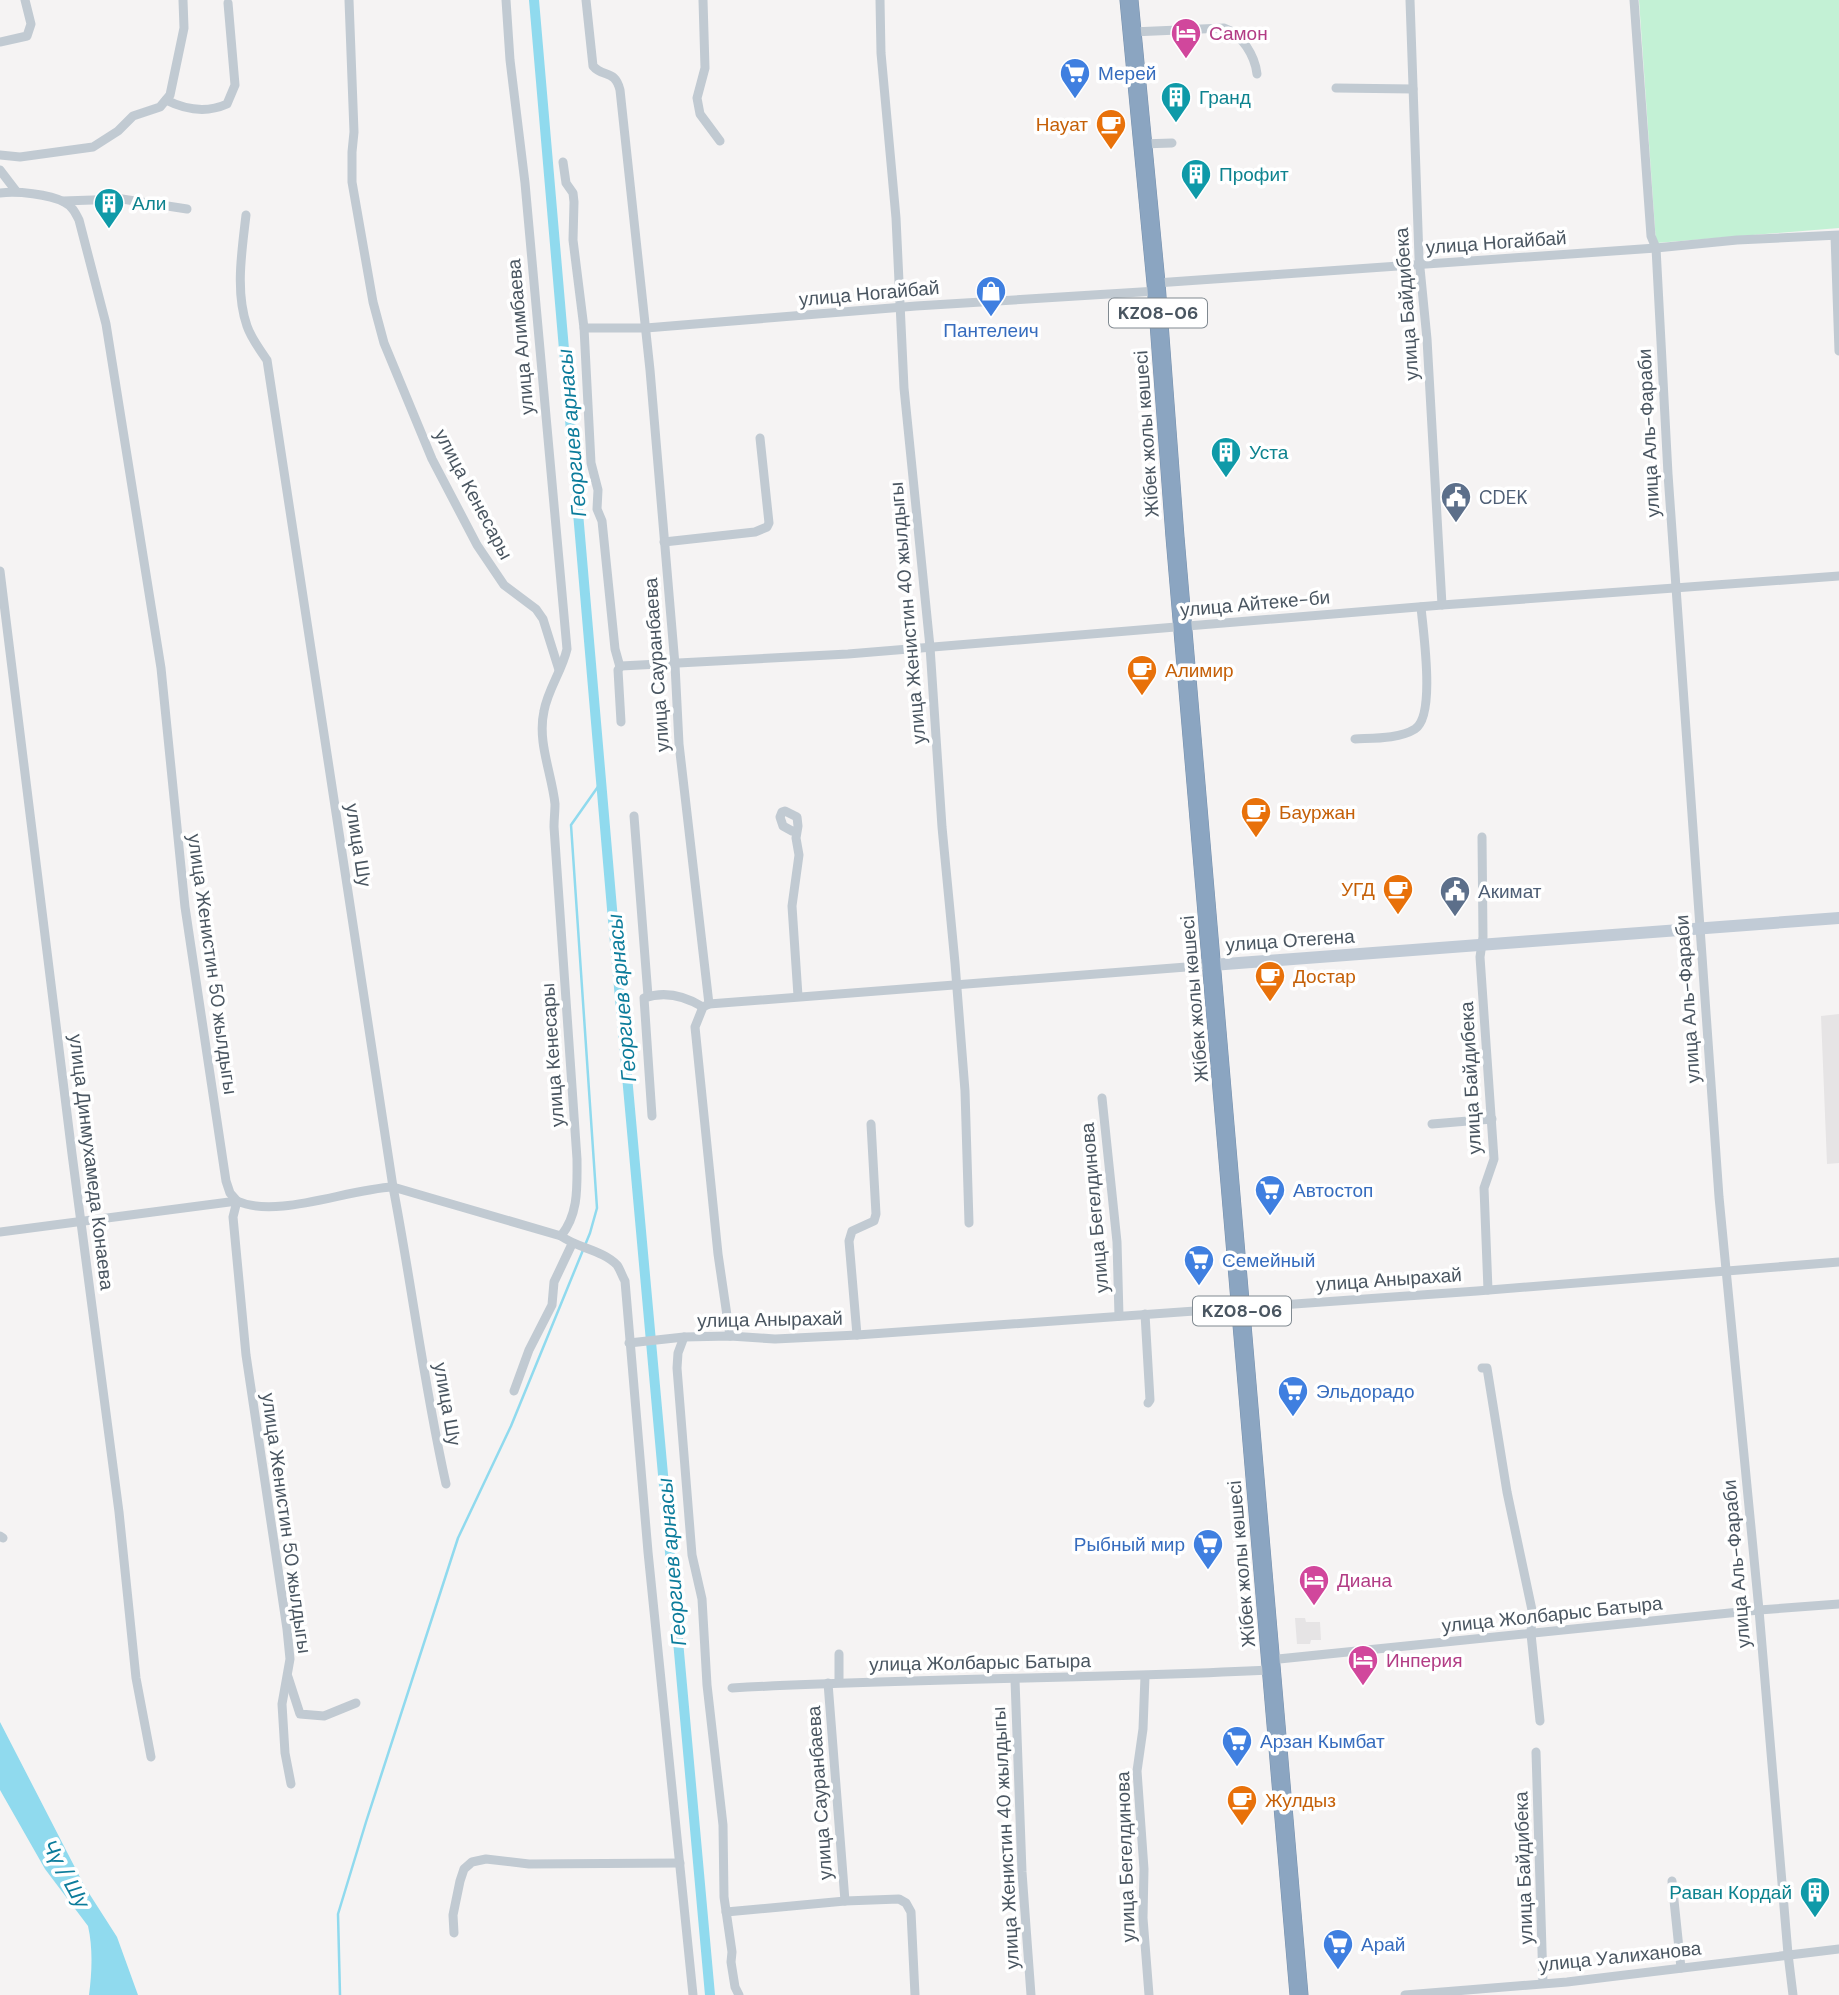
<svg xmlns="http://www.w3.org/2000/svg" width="1839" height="1995" viewBox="0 0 1839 1995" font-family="'DM Sans',sans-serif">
<rect width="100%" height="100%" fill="#f5f3f3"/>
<g fill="#e6e4e5">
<polygon points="1839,1014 1839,1163 1827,1164 1821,1016"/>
<polygon points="1295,1618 1305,1618 1306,1622 1320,1622 1321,1640 1311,1640 1310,1644 1297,1644"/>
</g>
<polygon fill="#c3f1d5" points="1639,0 1839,0 1839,228 1656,243"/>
<path fill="#90daee" d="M0 1722 85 1887 117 1937 138 1995H89C92 1972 93 1948 88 1926L45 1869 0 1790Z"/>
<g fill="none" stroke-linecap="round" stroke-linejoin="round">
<polyline stroke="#90daee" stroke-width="2.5" points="340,1995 338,1914 366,1822 458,1538 511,1426 590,1233 597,1208 571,825 602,781"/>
<polyline stroke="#90daee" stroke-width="10" points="534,0 614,932 710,1995"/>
<g stroke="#7690ad" stroke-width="19">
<polyline id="highway" points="1129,0 1156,283 1175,537 1299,1995"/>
</g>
<g stroke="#c1cad2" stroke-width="9">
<polyline points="349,0 354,132 352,152 352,182 373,302 384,343 432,459 477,545 504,585 536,609 543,619 559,670"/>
<path d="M506 0 510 60 525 183 567 649C562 671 548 689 544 711 537 742 552 774 555 804 555 812 554 819 554 827L577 1159C577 1187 579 1213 561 1236"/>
<path d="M586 0 593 66C603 78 615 69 620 90L650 370 675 665 679 744 709 1004"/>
<polyline points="703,0 705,68 697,98 700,114 720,141"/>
<polyline points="880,0 881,53 896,218 904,388 930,647 942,827 955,963 965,1091 969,1223"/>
<polyline points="1410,0 1419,258 1427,339 1442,605"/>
<polyline points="1634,0 1651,236 1656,248 1668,474 1719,1197 1759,1610 1788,1954 1793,1995"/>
<path d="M1132 32 1224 28C1242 34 1255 56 1257 74"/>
<polyline points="0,42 27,36 31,24 25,0"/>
<polyline points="1336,88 1413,89"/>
<path d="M166 100C186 110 207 113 227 104L235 85 228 3"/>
<polyline points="1141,144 1172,143"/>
<polyline points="0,155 20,157 93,147 118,131 133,116 160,107 170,95 184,28 183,0"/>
<polyline points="563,162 566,183 573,193 574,202 573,240 584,328 591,463 598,490 597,509 602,521 615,649 620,667"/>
<polyline points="0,170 16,191"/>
<path d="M0 193C17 191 49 194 64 202 72 206 75 212 79 220L106 324 161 668 185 907 226 1181 230 1193 237 1201"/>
<polyline points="63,201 122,199 187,209"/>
<path d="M246 215C242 250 235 292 247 326 251 338 260 350 267 360L393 1187C412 1286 424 1386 446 1484"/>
<polyline points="1835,236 1839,351"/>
<polyline points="1156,283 1656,248 1737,240 1839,235"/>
<polyline points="584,328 646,328 916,306 1157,291"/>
<polyline points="664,542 755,532 767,527 769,523 760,438"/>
<polyline points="0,571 72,1154 119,1512 136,1678 151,1757"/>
<polyline points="621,722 618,670 621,666 848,654 1442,605 1839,576"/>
<path d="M1355 739C1373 738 1399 739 1415 729 1436 716 1423 631 1421 607"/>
<polyline points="634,816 648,996"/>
<polyline points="796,831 792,831 783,826 780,817 782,812 785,811 797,817 798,826 796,838 799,855 792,906 798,996"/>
<polyline points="1482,837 1483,937 1480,957 1494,1159 1484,1188 1488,1290"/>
<polyline points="1102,1098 1117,1242 1119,1316"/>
<path d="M652 1116 644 998C664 991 685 996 703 1007"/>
<polyline points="1432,1124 1492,1119"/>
<polyline points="237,1201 233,1217 246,1355 287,1629 290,1659 282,1704 285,1753 291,1784"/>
<path d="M0 1232 237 1201C277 1219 347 1189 393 1187L561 1236C577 1248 603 1250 617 1265 620 1269 622 1276 625 1281L648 1552 693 1995"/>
<polyline points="1145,1314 1150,1400 1148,1403"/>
<polyline points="857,1335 849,1241 852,1231 874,1221 876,1214 871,1124"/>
<polyline points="730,1336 718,1254 695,1027 703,1007 709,1004 1212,965"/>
<polyline points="684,1337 678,1353 677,1368 692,1555 702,1599 707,1685 723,1825 724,1897 732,1952 731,1962 735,1987 739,1995"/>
<polyline points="629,1343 684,1337 730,1336 775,1339 857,1335 1477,1291 1839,1262"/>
<polyline points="1482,1368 1487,1368 1507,1492 1532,1610 1531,1634 1540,1721"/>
<polyline points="514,1391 529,1350 552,1305 554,1282 572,1244"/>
<polyline points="0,1536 3,1538"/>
<polyline points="1269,1660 1759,1610 1839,1604"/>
<polyline points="1145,1676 1143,1729 1137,1771 1144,1869 1143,1918 1149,1995"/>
<polyline points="288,1677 300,1714 324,1716 356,1703"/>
<polyline points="1015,1680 1022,1872 1031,1995"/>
<polyline points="839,1682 839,1654"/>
<polyline points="828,1683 845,1901"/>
<path d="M732 1688C911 1678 1091 1679 1270 1670"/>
<polyline points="1536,1752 1543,1983"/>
<polyline points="1672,1881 1681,1968"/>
<polyline points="726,1912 845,1901 899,1899 906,1903 911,1912 915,1995"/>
<polyline points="454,1933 453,1915 460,1881 464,1869 472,1862 486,1859 529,1864 680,1863"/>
<polyline points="1405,1995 1567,1982 1839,1949"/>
</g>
<path stroke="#c1cbd6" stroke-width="12" d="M1212 965C1421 951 1630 932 1839 918"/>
<use href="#highway" stroke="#8ba5c1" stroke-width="18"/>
</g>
<defs>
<g id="hotel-pin" transform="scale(1.575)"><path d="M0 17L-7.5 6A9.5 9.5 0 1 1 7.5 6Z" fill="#d1479c" stroke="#fff"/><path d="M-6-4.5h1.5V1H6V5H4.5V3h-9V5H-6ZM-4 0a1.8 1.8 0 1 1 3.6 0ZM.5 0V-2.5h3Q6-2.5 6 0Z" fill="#fff"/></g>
<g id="supermarket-pin" transform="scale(1.575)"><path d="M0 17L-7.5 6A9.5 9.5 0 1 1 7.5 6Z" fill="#3f7fe0" stroke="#fff"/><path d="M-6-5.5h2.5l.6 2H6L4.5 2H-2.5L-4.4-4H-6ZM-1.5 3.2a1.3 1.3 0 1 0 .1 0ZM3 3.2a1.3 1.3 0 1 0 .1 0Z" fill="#fff"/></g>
<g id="building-pin" transform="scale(1.575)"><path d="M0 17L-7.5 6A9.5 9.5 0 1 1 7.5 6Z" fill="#0f9aa8" stroke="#fff"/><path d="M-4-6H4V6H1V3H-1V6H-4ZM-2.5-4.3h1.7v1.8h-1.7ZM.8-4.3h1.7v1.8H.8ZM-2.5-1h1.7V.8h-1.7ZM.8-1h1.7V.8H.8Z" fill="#fff"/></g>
<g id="cafe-pin" transform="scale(1.575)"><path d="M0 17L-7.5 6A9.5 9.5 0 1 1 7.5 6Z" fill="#e8710a" stroke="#fff"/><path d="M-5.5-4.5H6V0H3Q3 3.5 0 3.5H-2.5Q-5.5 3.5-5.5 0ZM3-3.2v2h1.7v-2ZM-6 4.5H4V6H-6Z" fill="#fff"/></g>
<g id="shop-pin" transform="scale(1.575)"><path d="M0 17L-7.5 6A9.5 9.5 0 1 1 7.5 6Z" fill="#3f7fe0" stroke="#fff"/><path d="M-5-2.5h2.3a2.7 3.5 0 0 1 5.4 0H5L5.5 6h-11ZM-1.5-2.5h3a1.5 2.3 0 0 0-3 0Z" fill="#fff"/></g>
<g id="civic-pin" transform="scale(1.575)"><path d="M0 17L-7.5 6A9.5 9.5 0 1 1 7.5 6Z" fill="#5c6f8a" stroke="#fff"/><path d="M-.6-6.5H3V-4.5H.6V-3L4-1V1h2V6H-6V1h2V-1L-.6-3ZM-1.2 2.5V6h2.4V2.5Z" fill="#fff"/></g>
</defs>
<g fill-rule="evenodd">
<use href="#hotel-pin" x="1186" y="33"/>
<use href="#supermarket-pin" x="1075" y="73"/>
<use href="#building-pin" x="1176" y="97"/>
<use href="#cafe-pin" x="1111" y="124"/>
<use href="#building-pin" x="1196" y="174"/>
<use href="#building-pin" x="109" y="203"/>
<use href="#shop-pin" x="991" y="291"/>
<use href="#building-pin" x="1226" y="452"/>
<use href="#civic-pin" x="1456" y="497"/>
<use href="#cafe-pin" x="1142" y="670"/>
<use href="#cafe-pin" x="1256" y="812"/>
<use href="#cafe-pin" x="1398" y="889"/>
<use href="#civic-pin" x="1455" y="891"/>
<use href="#cafe-pin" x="1270" y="976"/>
<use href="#supermarket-pin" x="1270" y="1190"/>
<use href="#supermarket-pin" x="1199" y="1260"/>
<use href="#supermarket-pin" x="1293" y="1391"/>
<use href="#supermarket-pin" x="1208" y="1544"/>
<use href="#hotel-pin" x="1314" y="1580"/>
<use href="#hotel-pin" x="1363" y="1660"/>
<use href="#supermarket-pin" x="1237" y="1741"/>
<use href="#cafe-pin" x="1242" y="1800"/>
<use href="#building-pin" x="1815" y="1892"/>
<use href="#supermarket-pin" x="1338" y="1944"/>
</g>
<g text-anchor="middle" stroke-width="7" stroke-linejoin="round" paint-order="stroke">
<g fill="#fff" stroke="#808990" stroke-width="2">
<rect x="1109" y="298.5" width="98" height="29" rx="5"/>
<rect x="1193" y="1296.5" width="98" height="29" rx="5"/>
</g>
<g font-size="18" font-weight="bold" fill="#4a5661">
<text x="1158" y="319">KZ08-06</text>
<text x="1242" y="1317">KZ08-06</text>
</g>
<g font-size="19" fill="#b23c85" stroke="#fff" text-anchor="start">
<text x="1209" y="40">Самон</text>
<text x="1337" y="1587">Диана</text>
<text x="1386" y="1667">Инперия</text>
</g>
<g font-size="19" fill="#366cbe" stroke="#fff" text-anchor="start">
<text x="1098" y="80">Мерей</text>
<text x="991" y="337" text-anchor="middle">Пантелеич</text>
<text x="1293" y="1197">Автостоп</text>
<text x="1222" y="1267">Семейный</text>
<text x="1316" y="1398">Эльдорадо</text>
<text x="1185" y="1551" text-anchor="end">Рыбный мир</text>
<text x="1260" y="1748">Арзан Кымбат</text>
<text x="1361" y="1951">Арай</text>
</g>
<g font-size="19" fill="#0d838f" stroke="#fff" text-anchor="start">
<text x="1199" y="104">Гранд</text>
<text x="1219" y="181">Профит</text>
<text x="132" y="210">Али</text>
<text x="1249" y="459">Уста</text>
<text x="1792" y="1899" text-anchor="end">Раван Кордай</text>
</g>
<g font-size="19" fill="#c56008" stroke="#fff" text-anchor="start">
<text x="1088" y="131" text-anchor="end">Науат</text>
<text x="1165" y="677">Алимир</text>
<text x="1279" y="819">Бауржан</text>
<text x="1375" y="896" text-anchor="end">УГД</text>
<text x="1293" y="983">Достар</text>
<text x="1265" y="1807">Жулдыз</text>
</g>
<g font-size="19" fill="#4a5661" stroke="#fff">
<text transform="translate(1496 242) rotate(-4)" y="7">улица Ногайбай</text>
<text transform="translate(869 293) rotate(-5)" y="7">улица Ногайбай</text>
<text transform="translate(1406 304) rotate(-94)" y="7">улица Байдибека</text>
<text transform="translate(520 337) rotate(-95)" y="7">улица Алимбаева</text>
<text transform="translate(1648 433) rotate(-93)" y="7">улица Аль-Фараби</text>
<text transform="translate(1146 434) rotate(-94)" y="7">Жібек жолы көшесі</text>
<text transform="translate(474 494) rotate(62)" y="7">улица Кенесары</text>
<text transform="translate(1255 603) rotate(-5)" y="7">улица Айтеке-би</text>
<text transform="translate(907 613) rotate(-95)" y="7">улица Женистин 40 жылдыгы</text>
<text transform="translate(656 665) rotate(-94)" y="7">улица Сауранбаева</text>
<text transform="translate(359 845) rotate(81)" y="7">улица Шу</text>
<text transform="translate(1290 940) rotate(-4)" y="7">улица Отегена</text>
<text transform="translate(213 964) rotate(82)" y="7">улица Женистин 50 жылдыгы</text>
<text transform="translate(1194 999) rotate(-95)" y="7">Жібек жолы көшесі</text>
<text transform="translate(1687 999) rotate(-94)" y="7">улица Аль-Фараби</text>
<text transform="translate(552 1055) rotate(-94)" y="7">улица Кенесары</text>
<text transform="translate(1470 1078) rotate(-93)" y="7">улица Байдибека</text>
<text transform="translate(92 1162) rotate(83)" y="7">улица Динмухамеда Конаева</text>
<text transform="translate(1094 1208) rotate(-95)" y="7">улица Бегелдинова</text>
<text transform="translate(1389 1279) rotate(-4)" y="7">улица Анырахай</text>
<text transform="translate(770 1319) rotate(-1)" y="7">улица Анырахай</text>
<text transform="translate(448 1404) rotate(80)" y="7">улица Шу</text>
<text transform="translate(287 1523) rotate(82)" y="7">улица Женистин 50 жылдыгы</text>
<text transform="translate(1241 1564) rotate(-95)" y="7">Жібек жолы көшесі</text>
<text transform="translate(1736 1564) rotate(-95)" y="7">улица Аль-Фараби</text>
<text transform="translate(1552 1614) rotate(-6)" y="7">улица Жолбарыс Батыра</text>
<text transform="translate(980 1662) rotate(-1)" y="7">улица Жолбарыс Батыра</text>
<text transform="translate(819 1793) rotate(-94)" y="7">улица Сауранбаева</text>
<text transform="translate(1005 1838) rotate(-93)" y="7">улица Женистин 40 жылдыгы</text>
<text transform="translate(1125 1857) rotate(-92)" y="7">улица Бегелдинова</text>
<text transform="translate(1523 1868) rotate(-92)" y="7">улица Байдибека</text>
<text transform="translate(1620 1956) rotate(-6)" y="7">улица Уалиханова</text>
</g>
<g font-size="19" fill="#4e5e75" stroke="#fff" text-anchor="start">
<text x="1479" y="504">CDEK</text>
<text x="1478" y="898">Акимат</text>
</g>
<g font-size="21" font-style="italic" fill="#0c7c9b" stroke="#fff">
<text transform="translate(572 433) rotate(-95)" y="7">Георгиев арнасы</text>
<text transform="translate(622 998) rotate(-95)" y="7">Георгиев арнасы</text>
<text transform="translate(672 1562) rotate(-95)" y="7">Георгиев арнасы</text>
<text transform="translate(66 1874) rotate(61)" y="7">Чү / Шу</text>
</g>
</g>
</svg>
